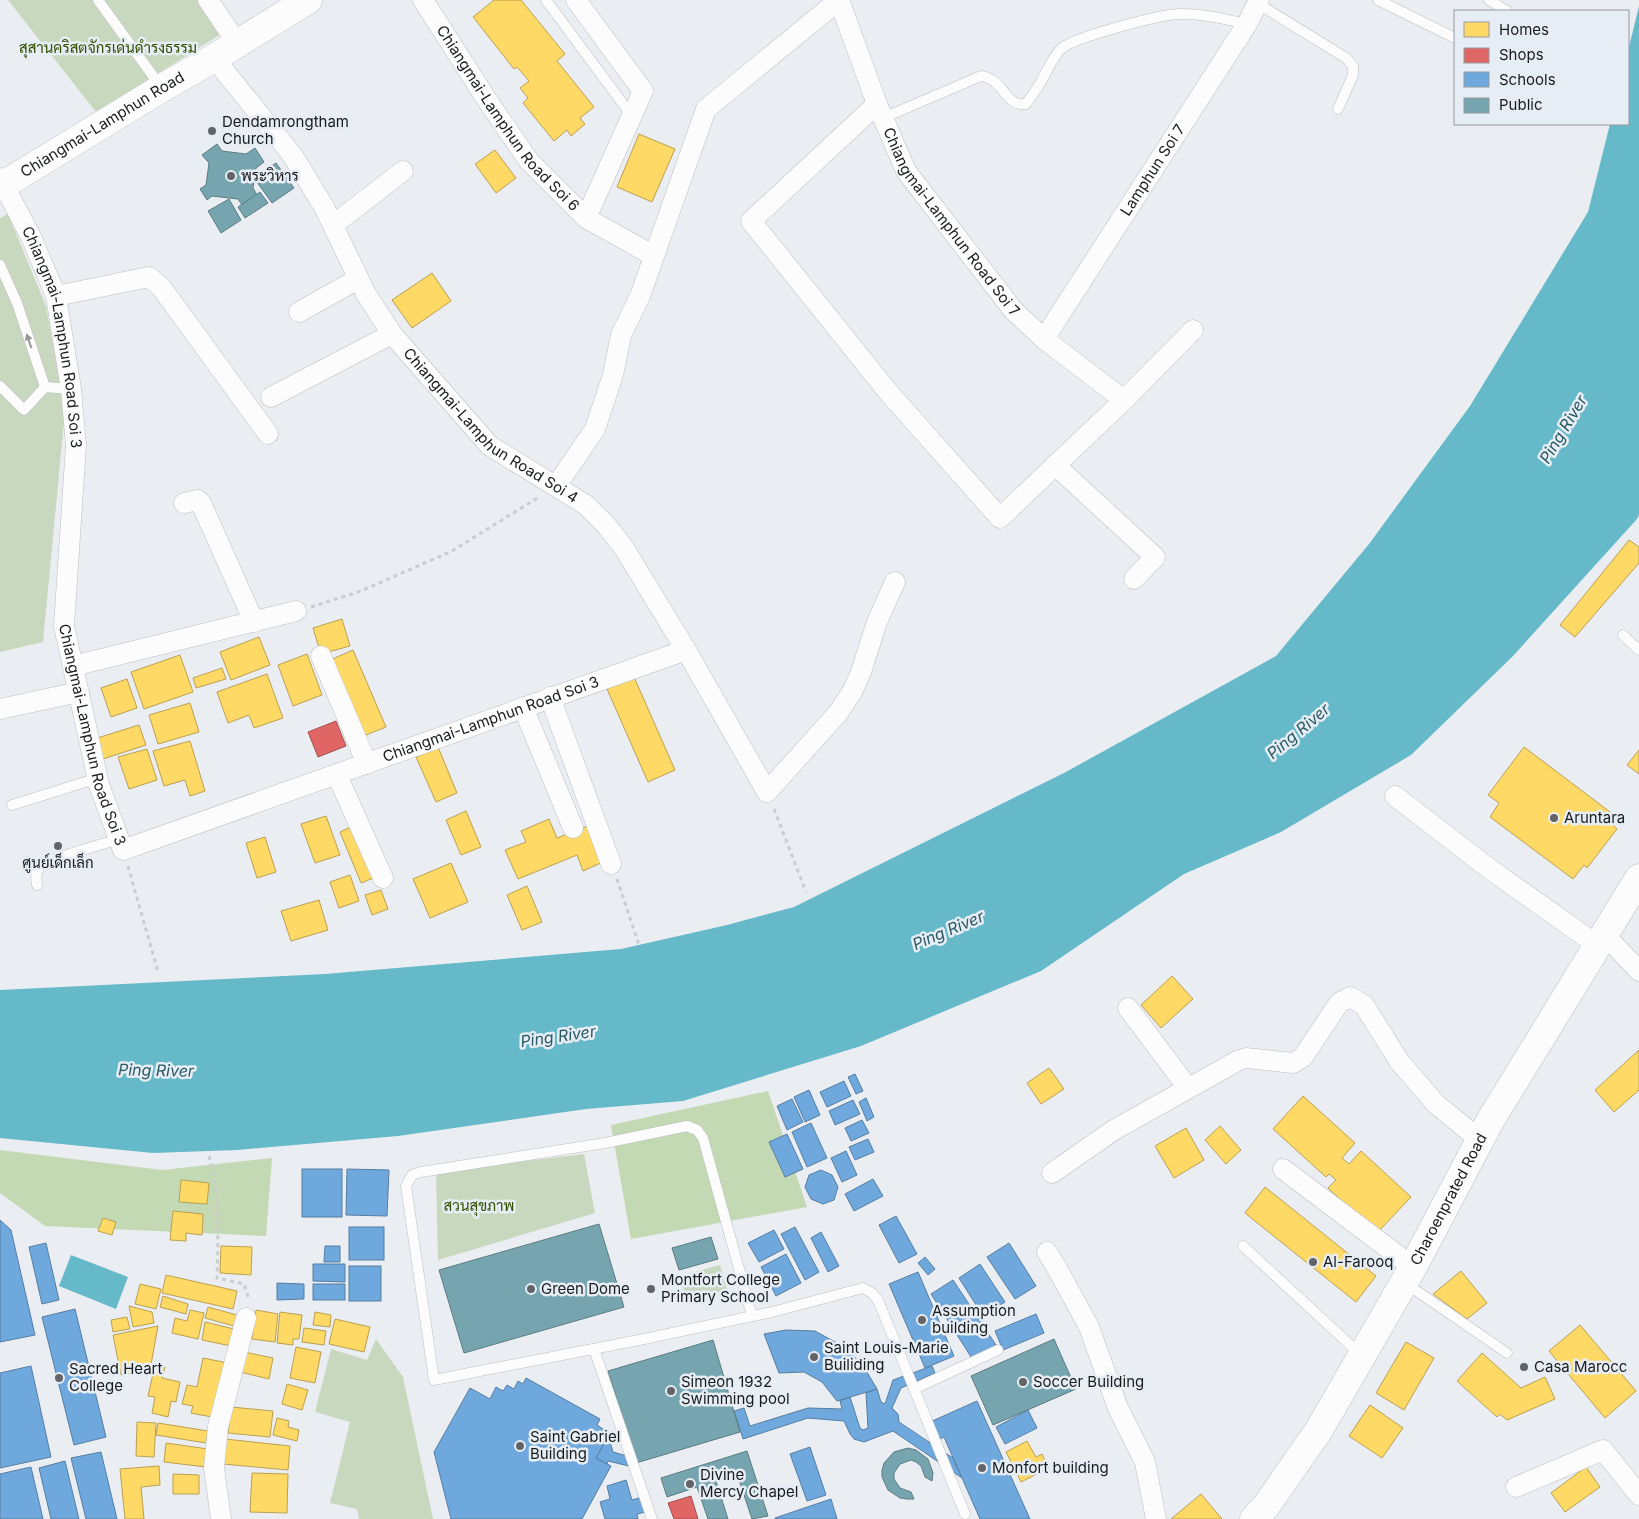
<svg xmlns="http://www.w3.org/2000/svg" width="1639" height="1519" viewBox="0 0 1639 1519" font-family="Inter,Sarabun,sans-serif">
<rect width="100%" height="100%" fill="#eaedf1"/>
<g fill="#c8d8be">
<polygon points="8,0 204,0 226,31 96,112"/>
<polygon points="8,214 46,306 65,411 43,642 0,652 0,218"/>
<polygon points="584,1154 595,1213 438,1260 436,1172"/>
<polygon points="720,1265 727,1290 687,1301 680,1276"/>
<polygon points="376,1339 403,1377 433,1519 359,1519 357,1509 330,1503 350,1422 315,1412 331,1349 367,1360"/>
</g>
<g fill="#c3d9b3">
<polygon points="768,1091 807,1207 631,1239 611,1125"/>
<polygon points="0,1150 162,1170 272,1158 266,1236 45,1226 0,1193"/>
</g>
<g fill="#66b9c9">
<polygon points="1639,6 1639,515 1637,519 1513,656 1411,755 1281,832 1184,874 1041,971 861,1046 683,1101 586,1109 398,1136 237,1150 153,1153 0,1138 0,990 325,974 621,949 727,925 794,907 1064,773 1276,656 1369,544 1470,406 1588,212 1610,124 1628,124 1628,51"/>
<polygon points="71,1255 128,1277 116,1309 59,1286"/>
</g>
<g fill="#ffd966" stroke="#baa050">
<polygon points="494,0 521,0 565,54 557,61 594,107 580,118 585,124 571,136 567,130 554,141 523,103 528,98 520,88 529,81 517,67 514,69 473,17"/>
<polygon points="639,134 675,149 652,202 617,187"/>
<polygon points="495,150 516,178 496,193 475,164"/>
<polygon points="432,273 451,301 412,328 392,300"/>
<polygon points="1629,540 1639,547 1639,563 1575,637 1560,625"/>
<polygon points="342,619 350,646 321,654 313,628"/>
<polygon points="259,637 270,665 231,680 220,652"/>
<polygon points="353,650 386,727 361,737 328,661"/>
<polygon points="307,654 322,695 293,706 278,665"/>
<polygon points="180,655 193,692 144,709 131,672"/>
<polygon points="222,668 226,679 196,688 193,678"/>
<polygon points="267,674 283,718 254,728 249,715 228,723 217,692"/>
<polygon points="634,677 675,770 648,782 607,689"/>
<polygon points="127,679 137,708 111,717 101,688"/>
<polygon points="190,703 199,732 158,744 149,715"/>
<polygon points="139,725 146,745 100,760 94,739"/>
<polygon points="190,741 205,791 190,796 185,780 164,786 153,751"/>
<polygon points="438,747 457,793 436,802 416,757"/>
<polygon points="1524,747 1618,818 1613,825 1617,829 1587,868 1584,865 1573,879 1490,817 1499,803 1488,795"/>
<polygon points="147,749 157,780 129,789 118,757"/>
<polygon points="1639,750 1639,774 1627,765"/>
<polygon points="466,811 481,847 461,855 446,820"/>
<polygon points="326,816 340,855 315,863 301,824"/>
<polygon points="549,819 557,838 588,826 603,862 583,871 577,855 518,879 505,850 526,842 521,831"/>
<polygon points="355,825 376,877 361,883 340,832"/>
<polygon points="265,837 276,872 257,878 246,843"/>
<polygon points="451,863 468,902 430,918 413,879"/>
<polygon points="350,875 359,901 339,908 330,882"/>
<polygon points="527,886 542,922 522,930 507,895"/>
<polygon points="381,890 388,909 372,915 365,895"/>
<polygon points="319,900 328,930 291,941 281,911"/>
<polygon points="1172,976 1193,999 1161,1028 1141,1005"/>
<polygon points="1639,1050 1639,1090 1614,1112 1595,1090"/>
<polygon points="1049,1068 1064,1089 1041,1104 1027,1083"/>
<polygon points="1303,1096 1355,1143 1342,1158 1349,1164 1361,1151 1411,1197 1377,1233 1328,1188 1336,1180 1329,1174 1326,1177 1273,1129"/>
<polygon points="1220,1126 1241,1150 1226,1164 1205,1140"/>
<polygon points="1186,1128 1204,1160 1174,1178 1155,1146"/>
<polygon points="181,1180 209,1183 207,1204 179,1202"/>
<polygon points="1265,1187 1376,1276 1356,1302 1245,1213"/>
<polygon points="173,1211 203,1214 202,1235 186,1233 186,1241 170,1240"/>
<polygon points="103,1218 116,1222 112,1235 98,1231"/>
<polygon points="221,1246 252,1247 251,1275 220,1273"/>
<polygon points="1461,1271 1487,1303 1467,1319 1433,1294"/>
<polygon points="166,1275 237,1291 233,1309 162,1293"/>
<polygon points="140,1284 161,1289 156,1309 135,1304"/>
<polygon points="163,1296 188,1304 186,1314 160,1307"/>
<polygon points="129,1306 152,1312 154,1323 133,1327"/>
<polygon points="208,1307 237,1315 234,1326 205,1318"/>
<polygon points="190,1310 204,1313 198,1339 172,1333 175,1318 187,1321"/>
<polygon points="256,1310 278,1314 275,1342 252,1339"/>
<polygon points="280,1312 302,1315 299,1339 293,1339 293,1345 277,1343"/>
<polygon points="315,1312 331,1315 330,1327 313,1325"/>
<polygon points="127,1317 130,1329 113,1332 111,1320"/>
<polygon points="335,1319 370,1327 364,1352 329,1344"/>
<polygon points="205,1322 234,1329 231,1346 202,1340"/>
<polygon points="1580,1325 1636,1391 1605,1418 1549,1351"/>
<polygon points="158,1326 150,1370 121,1375 113,1335"/>
<polygon points="304,1328 326,1331 324,1345 302,1342"/>
<polygon points="1406,1342 1434,1358 1404,1410 1376,1393"/>
<polygon points="296,1347 321,1352 315,1383 290,1378"/>
<polygon points="244,1352 273,1358 269,1379 240,1372"/>
<polygon points="1482,1353 1521,1388 1545,1377 1555,1399 1507,1420 1500,1414 1497,1417 1457,1381"/>
<polygon points="203,1358 228,1363 217,1418 191,1413 193,1406 182,1404 187,1385 197,1387"/>
<polygon points="155,1365 165,1367 162,1378 180,1382 176,1402 171,1401 168,1417 152,1413 155,1397 148,1396"/>
<polygon points="287,1384 308,1390 302,1410 282,1404"/>
<polygon points="1370,1405 1403,1428 1382,1458 1349,1436"/>
<polygon points="231,1407 273,1411 270,1437 228,1433"/>
<polygon points="277,1418 289,1421 288,1427 299,1430 297,1441 273,1435"/>
<polygon points="137,1422 156,1423 154,1457 136,1456"/>
<polygon points="158,1423 208,1431 206,1443 156,1435"/>
<polygon points="225,1439 290,1446 288,1470 223,1464"/>
<polygon points="1027,1441 1036,1457 1042,1454 1049,1468 1021,1482 1006,1452"/>
<polygon points="166,1443 208,1449 206,1467 164,1462"/>
<polygon points="159,1466 160,1485 141,1487 144,1519 125,1519 120,1469"/>
<polygon points="1586,1467 1600,1487 1565,1512 1551,1493"/>
<polygon points="252,1473 288,1474 287,1513 250,1512"/>
<polygon points="173,1474 199,1475 199,1494 173,1494"/>
<polygon points="1201,1494 1222,1519 1171,1519"/>
</g>
<g fill="#e06666" stroke="#a45050">
<polygon points="336,721 346,746 318,757 308,732"/>
<polygon points="691,1496 698,1519 674,1519 668,1503"/>
</g>
<g fill="#6fa8dc" stroke="#557ea3">
<polygon points="855,1074 863,1091 856,1094 848,1077"/>
<polygon points="844,1081 851,1096 827,1107 820,1092"/>
<polygon points="809,1090 820,1115 805,1122 794,1097"/>
<polygon points="866,1098 874,1117 867,1121 859,1102"/>
<polygon points="792,1099 803,1122 787,1130 777,1106"/>
<polygon points="853,1100 860,1114 835,1125 829,1111"/>
<polygon points="862,1120 869,1133 851,1141 845,1128"/>
<polygon points="811,1123 827,1158 807,1167 792,1132"/>
<polygon points="787,1134 803,1169 785,1177 769,1142"/>
<polygon points="868,1139 874,1152 855,1160 849,1147"/>
<polygon points="846,1151 857,1175 842,1182 831,1158"/>
<rect x="302" y="1169" width="40" height="48"/>
<polygon points="347,1169 389,1170 387,1216 346,1215"/>
<polygon points="821,1170 832,1175 838,1187 834,1200 823,1204 811,1199 805,1187 809,1175"/>
<polygon points="873,1179 883,1196 854,1211 845,1194"/>
<polygon points="896,1216 917,1254 899,1263 879,1225"/>
<polygon points="0,1220 11,1230 35,1335 0,1342"/>
<rect x="349" y="1227" width="35" height="33"/>
<polygon points="795,1227 819,1272 805,1280 781,1234"/>
<polygon points="774,1230 784,1249 759,1262 748,1243"/>
<polygon points="821,1232 839,1266 828,1272 811,1238"/>
<polygon points="46,1243 59,1300 42,1304 29,1247"/>
<polygon points="1009,1243 1036,1286 1015,1299 987,1257"/>
<polygon points="325,1246 340,1246 340,1262 324,1262"/>
<polygon points="786,1254 801,1283 776,1296 761,1267"/>
<polygon points="925,1257 935,1269 928,1275 918,1263"/>
<polygon points="313,1264 345,1264 345,1282 313,1281"/>
<polygon points="980,1264 1005,1302 983,1316 959,1278"/>
<rect x="349" y="1266" width="32" height="35"/>
<polygon points="918,1272 954,1356 925,1368 889,1284"/>
<polygon points="953,1280 996,1345 973,1360 931,1294"/>
<polygon points="277,1283 304,1284 304,1299 277,1300"/>
<rect x="313" y="1284" width="32" height="16"/>
<polygon points="75,1309 106,1437 74,1445 42,1317"/>
<polygon points="1036,1314 1044,1333 1003,1350 995,1331"/>
<polygon points="786,1330 815,1331 846,1348 864,1367 877,1389 837,1401 822,1382 804,1372 779,1373 764,1334"/>
<polygon points="31,1366 51,1457 0,1468 0,1373"/>
<polygon points="932,1366 935,1373 901,1388 892,1408 898,1414 899,1422 953,1458 962,1478 893,1431 864,1442 854,1439 850,1434 844,1421 808,1418 743,1439 734,1411 744,1408 750,1426 808,1408 842,1409 840,1401 850,1397 860,1428 863,1430 868,1428 866,1393 877,1389 881,1402 885,1404 893,1380"/>
<polygon points="526,1378 600,1419 597,1425 603,1429 599,1436 606,1440 596,1458 611,1466 582,1519 451,1519 434,1452 470,1388 490,1399 496,1387 503,1391 507,1385 514,1389 518,1381 523,1384"/>
<polygon points="977,1401 1030,1519 980,1519 944,1437 938,1440 930,1422"/>
<polygon points="1028,1410 1037,1428 1005,1444 996,1427"/>
<polygon points="603,1429 607,1431 613,1452 634,1458 637,1468 608,1461 607,1464 596,1458 606,1440 599,1436"/>
<polygon points="810,1447 826,1495 807,1501 790,1454"/>
<polygon points="101,1452 117,1519 86,1519 71,1458"/>
<polygon points="65,1461 79,1519 51,1519 39,1468"/>
<polygon points="31,1467 43,1519 0,1519 0,1474"/>
<polygon points="626,1480 632,1500 642,1497 646,1512 637,1514 638,1519 605,1519 600,1502 610,1499 607,1486"/>
<polygon points="831,1499 837,1519 775,1519 775,1518"/>
</g>
<g fill="#76a5af" stroke="#5a7c83">
<polygon points="217,144 222,151 246,154 255,148 264,162 256,168 253,188 257,195 242,205 238,199 212,196 207,200 200,189 206,185 209,163 202,155"/>
<polygon points="276,163 294,188 272,203 254,178"/>
<polygon points="260,192 268,203 245,218 238,207"/>
<polygon points="229,199 241,220 221,233 208,211"/>
<polygon points="599,1224 624,1307 464,1353 439,1270"/>
<polygon points="711,1237 718,1259 679,1270 672,1248"/>
<polygon points="1054,1339 1076,1389 993,1425 971,1376"/>
<polygon points="713,1340 740,1432 636,1463 608,1371"/>
<polygon points="908,1448 916,1450 928,1459 933,1473 932,1481 925,1477 921,1466 916,1462 911,1460 900,1464 894,1473 894,1479 900,1488 911,1492 914,1499 907,1499 900,1498 888,1490 882,1477 882,1470 884,1463 894,1452"/>
<polygon points="747,1451 768,1516 752,1519 737,1474 716,1481 728,1519 708,1519 697,1487 667,1497 661,1478"/>
</g>
<g fill="none" stroke-linecap="round" stroke-linejoin="round">
<g stroke="#bcbec1" stroke-width="11">
<g id="lane">
<polyline points="98,0 161,87"/>
<polyline points="546,0 632,116"/>
<polyline points="1378,0 1455,38"/>
<polyline points="1489,0 1507,11"/>
<polyline points="1257,3 1346,58 1353,66 1353,75 1338,109"/>
<path d="M883 118 981 76C1006 80 1004 107 1026 104 1030 98 1035 92 1039 85 1047 73 1051 59 1061 49 1074 37 1159 15 1178 14 1201 13 1225 19 1247 24"/>
<polyline points="0,265 17,303 45,387"/>
<polyline points="0,386 24,410 45,387"/>
<polyline points="45,387 71,389"/>
<polyline points="1623,635 1639,650"/>
<polyline points="12,805 98,778"/>
<path d="M37 885C36 879 35 872 40 867 50 858 104 844 119 839"/>
<polyline points="1243,1246 1360,1354"/>
<polyline points="1405,1283 1507,1353"/>
<polyline points="752,1316 703,1138 697,1130 687,1126 605,1143 421,1172 412,1175 406,1186 434,1380 644,1339 772,1312 863,1288 872,1293 878,1300 965,1514"/>
<polyline points="594,1349 652,1519"/>
<polyline points="914,1389 998,1350"/>
</g>
</g>
<g stroke="#bcbec1" stroke-width="21">
<g id="street">
<polyline points="208,0 237,43"/>
<path id="s1" d="M423 0 491 106 529 161 586 218 643 91 576 0"/>
<path id="s2" d="M839 0 877 104 906 171 1013 310 1044 339 1124 400"/>
<path id="s3" d="M214 58 293 156 324 207 366 294 392 334 490 446 586 505 606 525 624 548 686 650 767 792 838 713 852 692 861 672 877 622 895 582"/>
<polyline points="877,104 751,221 889,393 1000,518 1124,400 1193,330"/>
<path id="s4" d="M0 178 32 239 56 296 71 389 76 445 64 626 99 785 123 850 686 650"/>
<polyline points="586,218 654,256"/>
<polyline points="333,225 403,171"/>
<polyline points="56,296 149,277 161,287 268,434"/>
<polyline points="299,312 358,279"/>
<path id="s5" d="M1044 339 1247 24 1259 0"/>
<polyline points="271,397 392,334"/>
<polyline points="1055,465 1155,557 1134,579"/>
<polyline points="556,486 595,429 613,375 621,335 640,296 706,109 839,0"/>
<polyline points="184,503 198,500 201,503 254,622"/>
<polyline points="321,656 367,764"/>
<polyline points="73,666 296,611"/>
<polyline points="550,697 611,864"/>
<polyline points="523,707 573,828"/>
<polyline points="0,709 79,692"/>
<polyline points="337,775 383,878"/>
<polyline points="1395,796 1487,867 1597,945"/>
<polyline points="1604,934 1639,971"/>
<polyline points="1128,1008 1188,1088"/>
<polyline points="1283,1169 1413,1267"/>
<polyline points="1052,1173 1114,1130 1239,1060 1246,1058 1293,1063 1303,1057 1339,1003 1350,997 1364,1005 1399,1061 1436,1104 1480,1140"/>
<polyline points="1047,1252 1058,1270 1089,1327 1118,1408 1145,1462 1156,1519"/>
<polyline points="1516,1487 1603,1450 1639,1495"/>
<polyline points="221,1519 214,1468 218,1427 246,1318"/>
</g>
</g>
<g stroke="#bcbec1" stroke-width="29">
<g id="secondary">
<path id="s6" d="M0 187 162 88 214 58 308 0"/>
<path id="s7" d="M1254 1519 1266 1506 1319 1430 1413 1267 1490 1121 1639 878"/>
</g>
</g>
<g stroke="#cacccd" stroke-width="3" stroke-dasharray="4 4" stroke-linecap="butt">
<polyline points="311,607 361,591 452,551 539,497"/>
<polyline points="774,809 806,892"/>
<polyline points="128,866 158,972"/>
<polyline points="617,879 639,945"/>
<path d="M209 1156C220 1195 218 1238 217 1278L244 1284 249 1300"/>
</g>
<use href="#lane" stroke="#fcfcfd" stroke-width="10"/>
<use href="#street" stroke="#fcfcfd" stroke-width="20"/>
<use href="#secondary" stroke="#fcfcfd" stroke-width="28"/>
</g>
<defs><path id="oneway-solid" d="M-6-.8H1V-3.2L6.5 0L1 3.2V.8H-6Z" transform="scale(1.25)"/></defs>
<use fill="#969798" href="#oneway-solid" transform="translate(29 341) rotate(-109)"/>
<g fill="#626467" stroke="#e7edf4" stroke-width="2">
<circle cx="212" cy="131" r="5"/>
<circle cx="231" cy="176" r="5"/>
<circle cx="1554" cy="818" r="5"/>
<circle cx="58" cy="846" r="5"/>
<circle cx="1313" cy="1262" r="5"/>
<circle cx="531" cy="1289" r="5"/>
<circle cx="651" cy="1289" r="5"/>
<circle cx="922" cy="1320" r="5"/>
<circle cx="814" cy="1357" r="5"/>
<circle cx="1524" cy="1367" r="5"/>
<circle cx="59" cy="1378" r="5"/>
<circle cx="1023" cy="1382" r="5"/>
<circle cx="671" cy="1391" r="5"/>
<circle cx="520" cy="1446" r="5"/>
<circle cx="982" cy="1468" r="5"/>
<circle cx="690" cy="1484" r="5"/>
</g>
<g text-anchor="middle" stroke-width="5" stroke-linejoin="round" paint-order="stroke">
<g font-size="15" fill="#315000" stroke="#e7edf4">
<text x="108" y="53">สุสานคริสตจักรเด่นดำรงธรรม</text>
<text x="479" y="1211">สวนสุขภาพ</text>
</g>
<g font-size="15" fill="#191b1d" stroke="#e7edf4">
<text dy="5" stroke="none"><textPath href="#s1" startOffset="146">Chiangmai-Lamphun Road Soi 6</textPath></text>
<text dy="5" stroke="none"><textPath href="#s6" startOffset="120">Chiangmai-Lamphun Road</textPath></text>
<text dy="5" stroke="none"><textPath href="#s5" startOffset="201">Lamphun Soi 7</textPath></text>
<text dy="5" stroke="none"><textPath href="#s2" startOffset="251">Chiangmai-Lamphun Road Soi 7</textPath></text>
<text dy="5" stroke="none"><textPath href="#s4" startOffset="170">Chiangmai-Lamphun Road Soi 3</textPath></text>
<text dy="5" stroke="none"><textPath href="#s3" startOffset="466">Chiangmai-Lamphun Road Soi 4</textPath></text>
<text dy="5" stroke="none"><textPath href="#s4" startOffset="1085">Chiangmai-Lamphun Road Soi 3</textPath></text>
<text dy="5" stroke="none"><textPath href="#s4" startOffset="575">Chiangmai-Lamphun Road Soi 3</textPath></text>
<text dy="5" stroke="none"><textPath href="#s7" startOffset="375">Charoenprated Road</textPath></text>
</g>
<g font-size="15" fill="#191b1d" stroke="#e7edf4" text-anchor="start">
<text x="222" y="127">Dendamrongtham<tspan x="222" dy="17">Church</tspan></text>
<text x="241" y="181">พระวิหาร</text>
<text x="1564" y="823">Aruntara</text>
<text x="58" y="868" text-anchor="middle">ศูนย์เด็กเล็ก</text>
<text x="1323" y="1267">Al-Farooq</text>
<text x="661" y="1285">Montfort College<tspan x="661" dy="17">Primary School</tspan></text>
<text x="541" y="1294">Green Dome</text>
<text x="932" y="1316">Assumption<tspan x="932" dy="17">building</tspan></text>
<text x="824" y="1353">Saint Louis-Marie<tspan x="824" dy="17">Builiding</tspan></text>
<text x="1534" y="1372">Casa Marocc</text>
<text x="69" y="1374">Sacred Heart<tspan x="69" dy="17">College</tspan></text>
<text x="681" y="1387">Simeon 1932<tspan x="681" dy="17">Swimming pool</tspan></text>
<text x="1033" y="1387">Soccer Building</text>
<text x="530" y="1442">Saint Gabriel<tspan x="530" dy="17">Building</tspan></text>
<text x="992" y="1473">Monfort building</text>
<text x="700" y="1480">Divine<tspan x="700" dy="17">Mercy Chapel</tspan></text>
</g>
<g font-size="16" font-style="italic" fill="#295962" stroke="#e7edf4">
<text transform="translate(1563 429) rotate(-59)" y="6">Ping River</text>
<text transform="translate(1298 731) rotate(-40)" y="6">Ping River</text>
<text transform="translate(948 930) rotate(-23)" y="6">Ping River</text>
<text transform="translate(558 1036) rotate(-8)" y="6">Ping River</text>
<text transform="translate(156 1070) rotate(1)" y="6">Ping River</text>
</g>
</g>
<rect x="1454" y="10" width="175" height="115" fill="#e7edf4" stroke="#95999e"/>
<rect x="1464" y="22" width="25" height="15" fill="#ffd966" stroke="#95999e"/>
<text x="1499" y="35" font-size="15" fill="#191b1d">Homes</text>
<rect x="1464" y="48" width="25" height="15" fill="#e06666" stroke="#95999e"/>
<text x="1499" y="60" font-size="15" fill="#191b1d">Shops</text>
<rect x="1464" y="72" width="25" height="15" fill="#6fa8dc" stroke="#95999e"/>
<text x="1499" y="85" font-size="15" fill="#191b1d">Schools</text>
<rect x="1464" y="98" width="25" height="15" fill="#76a5af" stroke="#95999e"/>
<text x="1499" y="110" font-size="15" fill="#191b1d">Public</text>
</svg>
